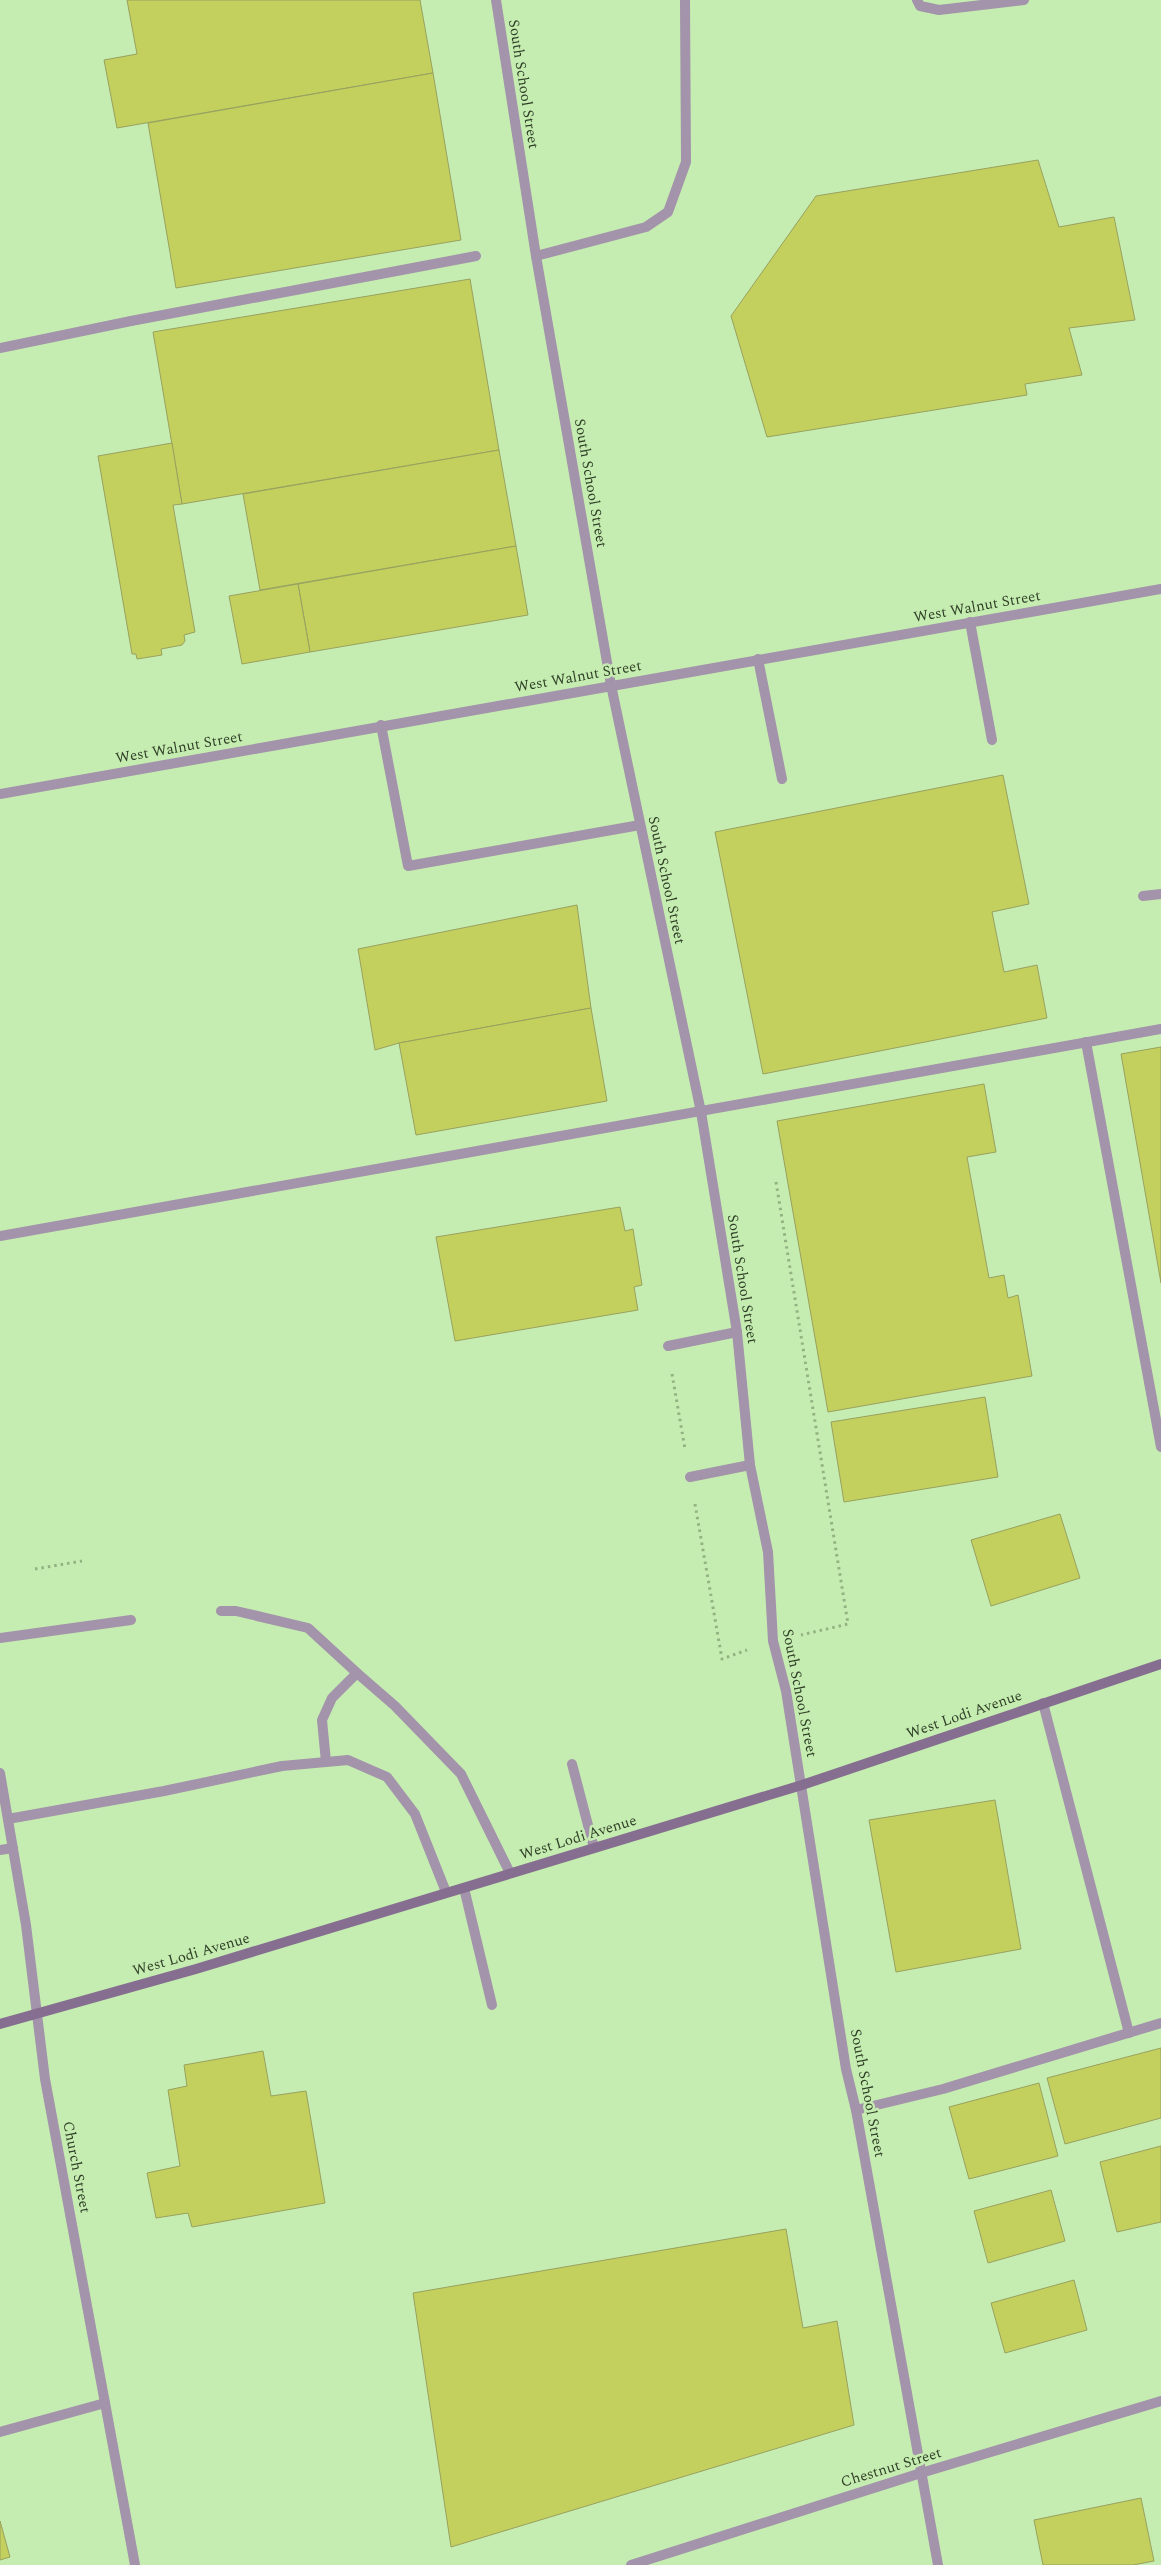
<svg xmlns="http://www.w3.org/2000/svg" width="1161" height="2565" viewBox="0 0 1161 2565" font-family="Spectral,serif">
<rect width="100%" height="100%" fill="#c6edb1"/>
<g fill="#c3d05e" stroke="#98a15f">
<polygon points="127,0 420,0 433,73 117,128 104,60 137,54"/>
<polygon points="433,73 461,240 176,288 148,123"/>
<polygon points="1038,160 1059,227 1114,217 1135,320 1069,328 1082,375 1025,384 1027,395 767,437 731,316 816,196"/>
<polygon points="470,279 499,450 182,504 153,332"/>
<polygon points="172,443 182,504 173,505 195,632 184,635 185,641 182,645 161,649 162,655 137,659 136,654 132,654 98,456"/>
<polygon points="499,450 516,546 260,590 243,494"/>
<polygon points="516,546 528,615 310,652 298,584"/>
<polygon points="298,584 310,652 242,664 229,596"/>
<polygon points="1003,775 1029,904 992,912 1004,972 1037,965 1047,1018 763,1074 715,832"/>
<polygon points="577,905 591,1008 399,1043 375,1050 358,949"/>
<polygon points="591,1008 607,1101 416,1135 399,1043"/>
<polygon points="1161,1047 1161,1283 1121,1054"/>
<polygon points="984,1084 996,1152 967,1157 989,1278 1004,1275 1008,1298 1018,1295 1032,1376 828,1412 777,1121"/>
<polygon points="620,1207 625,1231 633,1229 642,1285 634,1287 638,1310 455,1341 436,1237"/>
<polygon points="985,1397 998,1477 844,1502 831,1422"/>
<polygon points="1060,1514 1080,1578 991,1606 971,1540"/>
<polygon points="995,1800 1021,1949 896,1972 869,1820"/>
<polygon points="1161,2048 1161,2118 1065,2144 1047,2078"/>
<polygon points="263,2051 271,2096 306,2091 325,2203 192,2227 188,2213 156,2218 147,2173 180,2166 168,2090 187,2086 184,2065"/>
<polygon points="1039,2083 1058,2156 969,2179 949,2107"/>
<polygon points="1161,2146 1161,2222 1117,2232 1100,2162"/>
<polygon points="1051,2190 1065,2241 988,2263 974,2211"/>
<polygon points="786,2229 803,2328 837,2321 854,2425 451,2547 413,2293"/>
<polygon points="1074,2280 1087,2330 1005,2353 991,2303"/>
<polygon points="1141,2498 1154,2561 1133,2565 1043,2565 1034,2520"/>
<polygon points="0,2521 10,2557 0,2560"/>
</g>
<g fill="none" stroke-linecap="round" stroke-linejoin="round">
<g stroke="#93b282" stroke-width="3" stroke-dasharray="2.5 4" stroke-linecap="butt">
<polyline points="776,1182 848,1624 801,1635"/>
<polyline points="672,1374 685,1449"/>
<polyline points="695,1504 722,1659 747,1650"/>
<polyline points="35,1569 82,1561"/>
</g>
<g stroke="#a393ab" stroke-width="10">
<polyline points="917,0 920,6 939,10 1024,0"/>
<polyline points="536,256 646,227 668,212 686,162 685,0"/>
<polyline points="0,348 131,321"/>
<polyline points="970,622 992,740"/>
<polyline points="758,659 782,779"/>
<polyline points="381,725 408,866 640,825"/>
<polyline points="1143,896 1161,894"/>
<polyline points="1086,1042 1161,1447"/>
<polyline points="0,1236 1161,1029"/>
<polyline points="668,1346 737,1332"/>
<polyline points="690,1477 750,1465"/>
<polyline points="221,1611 236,1611 308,1628 357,1673 395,1706 461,1774 510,1873"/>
<polyline points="0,1638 131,1620"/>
<polyline points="1043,1703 1129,2033"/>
<polyline points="326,1762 322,1720 332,1698 357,1673"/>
<polyline points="572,1764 594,1848"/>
<polyline points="8,1819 164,1791 282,1766 348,1760 387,1777 415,1814 446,1892"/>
<polyline points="0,1850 13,1848"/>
<polyline points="464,1888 492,2005"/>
<polyline points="856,2110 943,2089 1161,2023"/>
<polyline points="0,2432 105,2403"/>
</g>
<polyline stroke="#a393ab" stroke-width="10" points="131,321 476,256"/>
<g stroke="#a393ab" stroke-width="10">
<polyline points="496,0 536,256 611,685 701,1112 737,1332 750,1465 768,1552 773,1641 786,1691 846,2069 856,2110 938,2565"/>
<polyline points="0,794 1161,589"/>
<polyline points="631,2565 921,2473 1161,2401"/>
</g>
<polyline stroke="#a393ab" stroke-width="10" points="0,1773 26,1925 45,2079 135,2565"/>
<polyline stroke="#866e91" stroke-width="10" points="0,2024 196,1969 802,1785 1161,1664"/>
</g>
<g text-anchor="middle" stroke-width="5" stroke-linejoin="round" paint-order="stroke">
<g font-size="15" fill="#304028" stroke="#c6edb1">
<text transform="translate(524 84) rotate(81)" y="5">South School Street</text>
<text transform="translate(591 483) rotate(80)" y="5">South School Street</text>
<text transform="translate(977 606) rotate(-10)" y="5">West Walnut Street</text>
<text transform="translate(578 676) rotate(-10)" y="5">West Walnut Street</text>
<text transform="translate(179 747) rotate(-10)" y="5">West Walnut Street</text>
<text transform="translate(667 880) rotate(78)" y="5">South School Street</text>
<text transform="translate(743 1279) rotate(81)" y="5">South School Street</text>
<text transform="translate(800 1693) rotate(79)" y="5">South School Street</text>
<text transform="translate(964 1714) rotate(-19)" y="5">West Lodi Avenue</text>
<text transform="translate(578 1837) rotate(-17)" y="5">West Lodi Avenue</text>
<text transform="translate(191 1954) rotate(-16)" y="5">West Lodi Avenue</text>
<text transform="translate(868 2093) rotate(79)" y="5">South School Street</text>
<text transform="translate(77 2167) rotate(79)" y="5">Church Street</text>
<text transform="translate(891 2467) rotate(-17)" y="5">Chestnut Street</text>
</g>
</g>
</svg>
